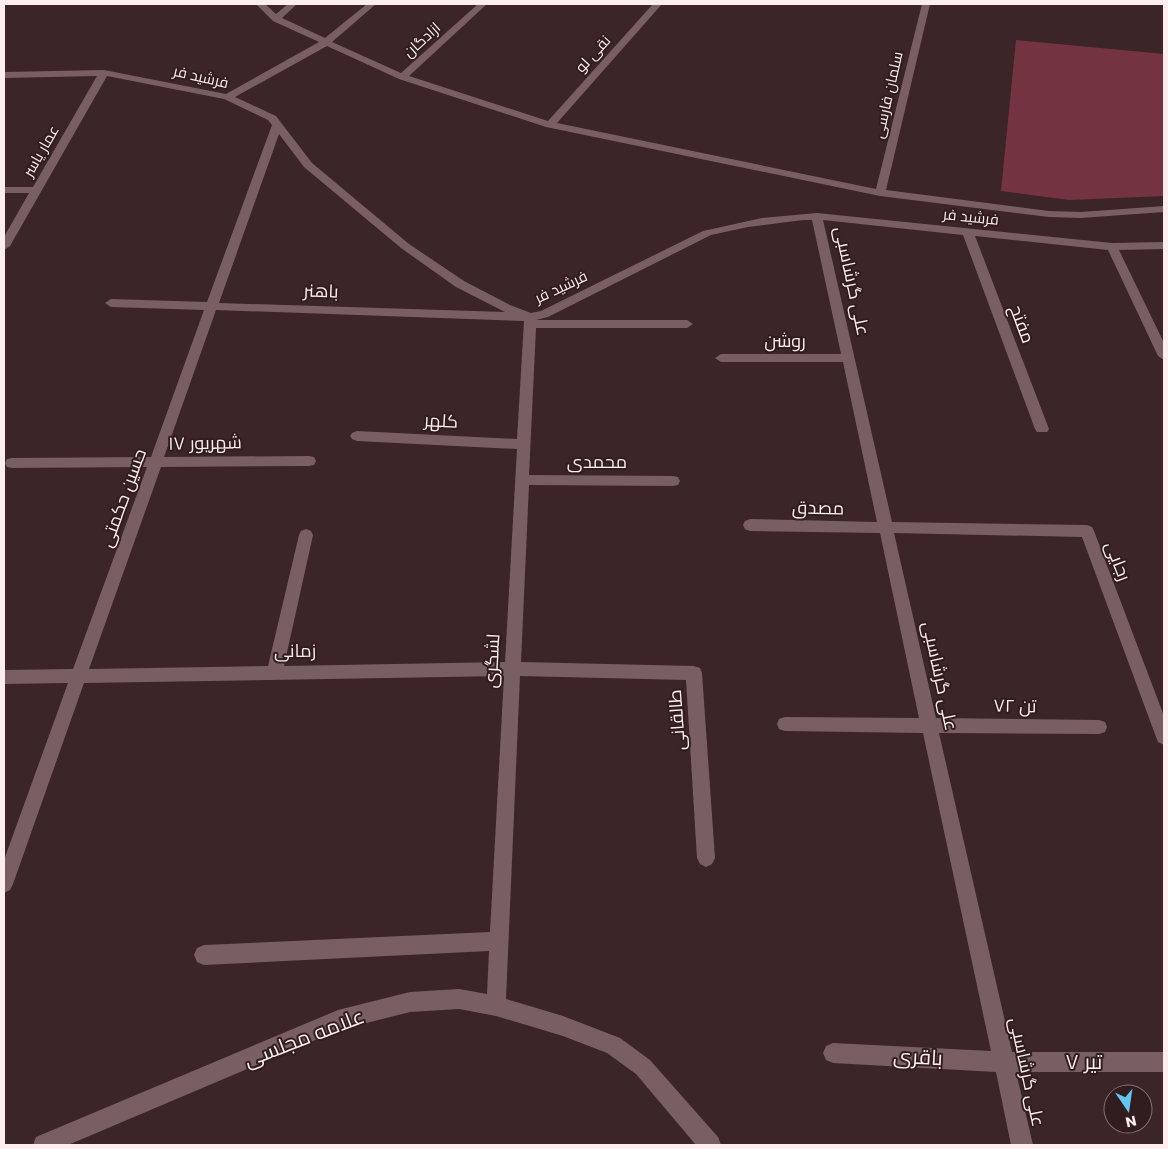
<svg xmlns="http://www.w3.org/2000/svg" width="1168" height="1149" viewBox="0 0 1168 1149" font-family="Poppins,Cairo,sans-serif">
<rect width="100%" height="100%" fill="#3b2529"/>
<polygon fill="#743341" points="1016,40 1164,54 1164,196 1069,200 1001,191"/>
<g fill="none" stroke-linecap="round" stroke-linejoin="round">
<path fill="#795f63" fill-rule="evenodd" d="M256 4H265L276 14 288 4H297L282 18 325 38 367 4H376L332 42 401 73 478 4H487L409 76 548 121 653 4H662L557 123 876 189 922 4H930L886 190 1049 211 1081 212 1164 206V212L1081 218 1049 217 880 196 546 127 399 79 327 46 235 97 276 116 312 163 409 244 464 281 510 305 531 313 541 311 703 231 762 218 817 213 1112 243 1164 242V249L1119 250 1164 343V360L1158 356 1108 250 975 236 1049 429 1047 432H1037L1035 429 963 235 823 220 892 522 1087 525 1092 527 1094 531 1164 716V745L1158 742 1156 737 1082 537 894 533 936 718 1099 720 1105 722 1107 727 1105 732 1099 734 939 733 1012 1052H1164V1072H1016L1033 1145H1011L996 1072 833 1063 826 1060 823 1053 826 1046 833 1043 991 1051 923 733 785 731 779 729 777 724 779 719 785 717 919 718 880 533 750 531 745 529 743 525 745 521 750 519 877 522 843 362H721L715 358 721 354H841L812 220H803L748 227 711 235 548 317 536 320H687L693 324 687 328H536L529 475 673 476 678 477 680 481 678 485 673 486 529 485 521 662 694 666 700 668 702 673 715 858 712 864 706 867 700 864 697 858 686 680 520 676 506 999 563 1016 620 1038 650 1060 718 1137 721 1145H696L636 1074 607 1053 563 1036 496 1016 459 1009 410 1012 339 1030 68 1145H33L36 1137 338 1010 410 992 459 989 487 994 489 951 204 965 197 962 194 955 197 948 204 945 490 932 504 676 84 683 13 884 10 890 4 893V860L68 683 4 684V670L73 669 147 467 12 468 7 467 5 463 7 459 12 458 151 457 204 310 111 307 105 303 111 299 207 302 272 125 268 120 224 99 107 76 10 246 4 250V237L29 193H4V187H33L97 76 4 78V72L104 70 226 94 319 42 273 21ZM279 134 304 167 401 248 456 287 505 312 219 303ZM216 310 524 321 517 439 357 431 352 433 350 436 352 439 357 441 517 449 505 662 284 666 313 535 311 531 306 529 301 531 299 535 268 666 89 669 161 467 309 466 314 465 316 461 314 457 309 456 164 457Z"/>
</g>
<g text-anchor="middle" stroke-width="4" stroke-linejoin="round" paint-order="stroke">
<g font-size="15" fill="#fcedef" stroke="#311c1f">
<text transform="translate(422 40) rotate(-42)" y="5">ازادگان</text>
<text transform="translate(593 54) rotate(-48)" y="5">نقی لو</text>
<text transform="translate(201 77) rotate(13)" y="5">فرشید فر</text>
<text transform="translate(888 95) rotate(-77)" y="5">سلمان فارسی</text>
<text transform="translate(41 151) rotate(-60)" y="5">عمار یاسر</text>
<text transform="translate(971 217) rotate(6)" y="5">فرشید فر</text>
<text transform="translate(561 287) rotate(-25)" y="5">فرشید فر</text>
</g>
<g font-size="18" fill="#fcedef" stroke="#311c1f">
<text transform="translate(852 281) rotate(78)" y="6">علی گرشاسبی</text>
<text transform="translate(321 291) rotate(2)" y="6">باهنر</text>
<text transform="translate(1022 324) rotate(70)" y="6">مفتح</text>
<text x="785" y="347">روشن</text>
<text transform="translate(441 421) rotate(3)" y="6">کلهر</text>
<text transform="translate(205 443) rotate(-1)" y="6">۱۷ شهریور</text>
<text x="597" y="468">محمدی</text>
<text transform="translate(123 498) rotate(-70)" y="6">حسین حکمتی</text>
<text transform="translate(818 508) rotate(1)" y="6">مصدق</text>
<text transform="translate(1118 561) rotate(69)" y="6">رجایی</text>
<text transform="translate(295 651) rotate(-1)" y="6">زمانی</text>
<text transform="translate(492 661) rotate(-87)" y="6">لشگری</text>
<text transform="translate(940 676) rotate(78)" y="6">علی گرشاسبی</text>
<text transform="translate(1015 706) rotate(1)" y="6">۷۲ تن</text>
<text transform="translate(677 720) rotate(-94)" y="6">طالقانی</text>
<text transform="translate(1027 1072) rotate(78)" y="6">علی گرشاسبی</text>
</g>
<g font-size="21" fill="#fcedef" stroke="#311c1f">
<text transform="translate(304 1038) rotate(-21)" y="7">علامه مجلسی</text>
<text transform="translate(918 1057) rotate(3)" y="7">باقری</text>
<text x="1084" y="1069">۷ تیر</text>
</g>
</g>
<rect width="1168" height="1149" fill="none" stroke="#fcedef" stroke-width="10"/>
<g transform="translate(1128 1109) rotate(167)"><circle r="24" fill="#311c1f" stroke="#827072"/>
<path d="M0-4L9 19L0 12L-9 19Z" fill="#64c5ee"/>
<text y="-8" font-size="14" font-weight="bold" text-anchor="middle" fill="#fcedef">N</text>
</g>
</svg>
